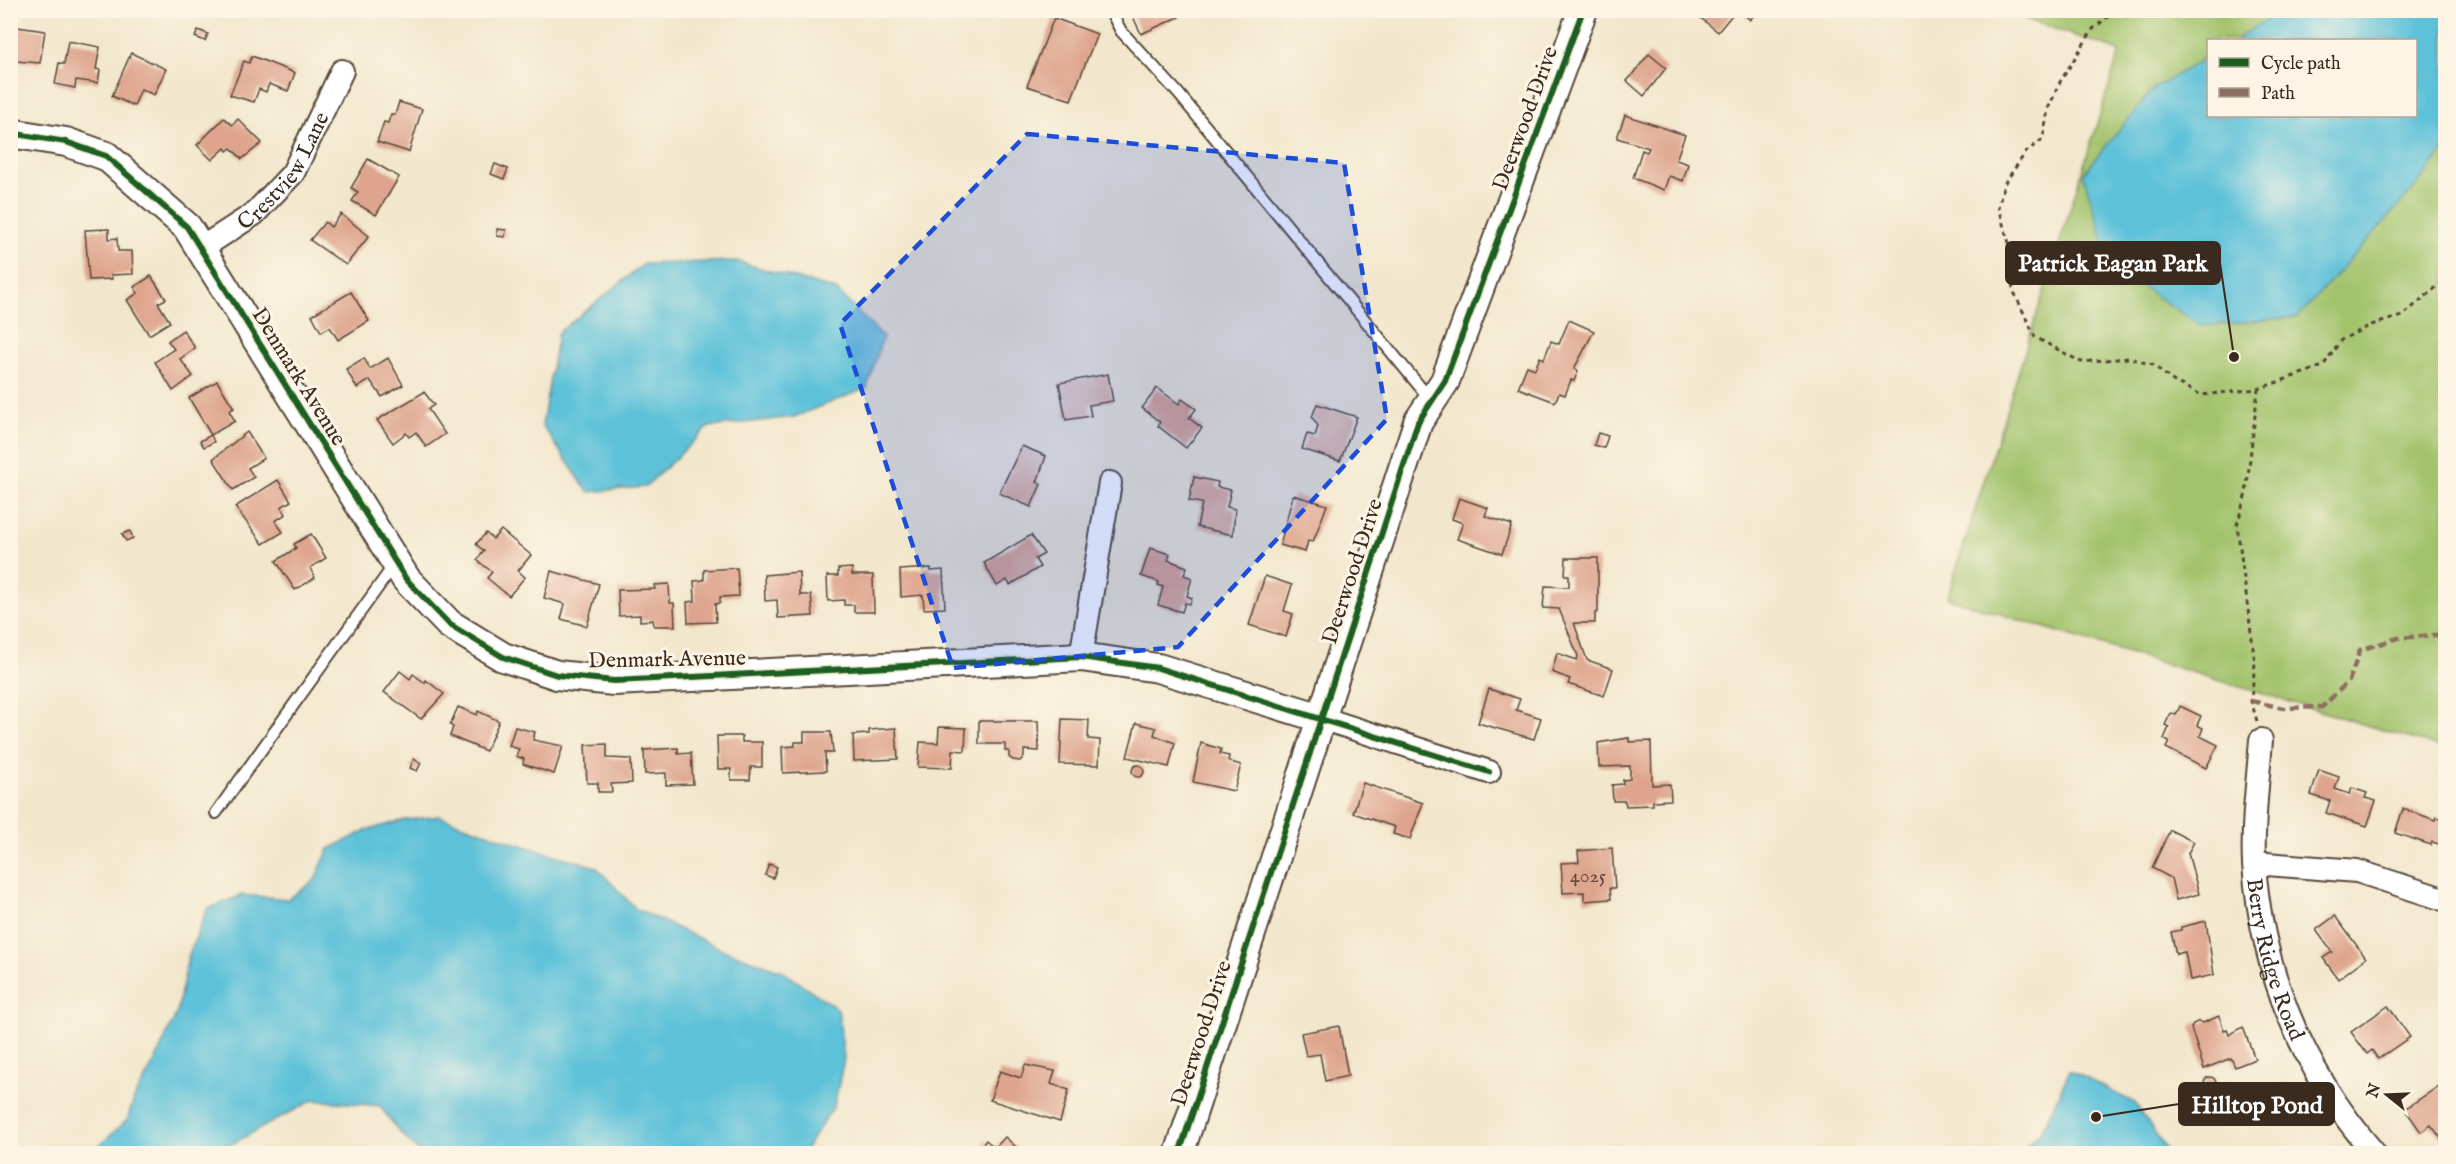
<svg xmlns="http://www.w3.org/2000/svg" width="2456" height="1164" viewBox="0 0 2456 1164" font-family="'IM FELL English',serif">
<rect width="100%" height="100%" fill="#fcf5e5"/>
<filter id="ink" filterUnits="userSpaceOnUse"><feTurbulence type="fractalNoise" baseFrequency=".0167" numOctaves="2"/><feDisplacementMap in="SourceGraphic" scale="12" xChannelSelector="R" yChannelSelector="G"/><feConvolveMatrix kernelMatrix="1 2 1 2 8 2 1 2 1" color-interpolation-filters="sRGB"/></filter>
<filter id="wash" filterUnits="userSpaceOnUse"><feTurbulence type="fractalNoise" baseFrequency=".008" numOctaves="4" result="noise"/><feDisplacementMap in="SourceGraphic" scale="24" xChannelSelector="R" yChannelSelector="G"/><feGaussianBlur stdDeviation="1.35" result="paint"/><feColorMatrix in="noise" values="0 0 0 0 0 0 0 0 0 0 0 0 0 0 0 0 0 1.4 0 .05"/><feComposite in="paint" operator="in"/></filter>
<g filter="url(#wash)">
<rect width="100%" height="100%" fill="#f2e7cc"/>
<path fill="#a2c36c" stroke="#6e7645" stroke-width="1.5" fill-rule="evenodd" d="M2001 11H2445V749L1947 598 2120 51ZM2208 40H2416V116H2208Z"/>
<g fill="#5bc1d9" stroke="#4b767c" stroke-width="1.5">
<polygon points="2280,11 2445,11 2445,149 2412,191 2298,317 2201,326 2111,266 2083,174 2153,89 2208,56 2208,116 2416,116 2416,40 2235,40"/>
<polygon points="736,261 836,290 883,337 867,388 794,417 709,427 645,487 588,492 542,425 558,333 644,264"/>
<polygon points="439,816 512,842 596,867 636,909 724,950 782,971 838,1009 844,1059 834,1106 803,1153 420,1153 396,1128 380,1106 313,1100 215,1153 91,1153 127,1120 136,1094 155,1061 177,1012 188,957 207,909 242,895 288,899 314,881 329,849 367,830 405,820"/>
<polygon points="2070,1070 2135,1103 2168,1153 2020,1153 2042,1130"/>
</g>
<g id="blocks">
<g fill="#dea48d">
<polygon points="1130,10 1176,10 1179,17 1141,34"/>
<polygon points="1701,10 1736,10 1718,32 1697,15"/>
<polygon points="1740,10 1758,10 1750,20"/>
<polygon points="1054,18 1097,34 1071,100 1027,86"/>
<polygon points="10,26 45,31 40,63 16,61 14,76 10,76"/>
<polygon points="198,30 208,34 205,41 195,37"/>
<polygon points="68,41 100,47 96,69 100,70 98,83 76,80 75,88 55,84 59,63 64,64"/>
<polygon points="131,53 166,69 154,95 141,89 134,106 112,96"/>
<polygon points="1649,54 1666,68 1644,96 1627,81"/>
<polygon points="252,56 295,73 288,91 269,84 266,92 259,89 254,102 230,95 244,61 249,63"/>
<polygon points="399,102 422,109 409,152 377,142 384,122 388,123 391,114 395,115"/>
<polygon points="1625,115 1685,135 1676,160 1688,164 1683,181 1669,176 1664,190 1633,178 1642,150 1647,152 1649,148 1617,138"/>
<polygon points="224,118 232,125 238,119 262,143 242,159 231,148 227,151 225,148 212,160 197,145"/>
<polygon points="368,159 399,177 376,215 352,201 358,192 351,188"/>
<polygon points="495,164 508,169 504,179 491,174"/>
<polygon points="341,214 369,236 346,265 310,240 325,222 331,227"/>
<polygon points="109,229 109,239 117,238 118,251 132,251 133,274 111,275 112,279 89,280 85,230"/>
<polygon points="497,229 506,230 505,237 497,236"/>
<polygon points="151,276 166,299 158,303 170,322 149,335 127,300 138,293 134,287"/>
<polygon points="351,292 369,321 338,340 330,327 321,332 312,315"/>
<polygon points="1569,320 1594,331 1574,369 1578,371 1574,381 1571,380 1565,395 1559,393 1555,402 1518,388 1527,366 1535,369 1540,357 1544,359 1551,341 1559,344"/>
<polygon points="183,330 195,348 180,359 193,376 173,391 155,362 174,349 168,341"/>
<polygon points="364,358 370,369 388,358 403,385 382,397 370,380 357,388 346,369"/>
<polygon points="1108,374 1113,401 1089,405 1091,416 1066,420 1059,383"/>
<polygon points="217,381 234,408 229,411 235,421 211,435 189,398"/>
<polygon points="1157,388 1179,404 1182,399 1196,409 1189,418 1202,428 1186,448 1158,426 1160,422 1142,408"/>
<polygon points="424,392 434,405 428,409 445,434 426,447 416,432 409,437 406,433 393,443 377,420"/>
<polygon points="1317,404 1357,417 1340,461 1302,449 1307,434 1315,436 1318,426 1312,417"/>
<polygon points="247,432 264,458 248,468 254,477 233,490 213,459"/>
<polygon points="1598,433 1608,436 1604,448 1594,445"/>
<polygon points="211,435 214,442 204,447 200,441"/>
<polygon points="1022,446 1046,456 1037,482 1041,484 1031,507 999,493"/>
<polygon points="1194,477 1218,482 1217,487 1231,490 1227,507 1235,509 1233,535 1197,527 1202,503 1189,501"/>
<polygon points="278,480 291,501 281,507 286,514 275,521 283,532 263,544 235,507"/>
<polygon points="1293,495 1327,505 1313,542 1308,541 1305,552 1280,545"/>
<polygon points="1459,498 1488,508 1485,516 1512,525 1502,554 1457,539 1463,523 1452,519"/>
<polygon points="501,530 531,555 518,571 525,577 509,596 487,578 492,572 477,560 484,551 476,544 486,533 493,539"/>
<polygon points="130,531 133,538 126,541 122,534"/>
<polygon points="311,534 326,558 310,568 315,578 295,590 276,561 296,548 294,544"/>
<polygon points="1031,535 1044,554 1035,559 1040,567 1010,585 1007,580 997,586 984,563"/>
<polygon points="1150,548 1170,554 1168,560 1187,567 1184,575 1192,578 1187,596 1192,598 1190,604 1185,603 1182,612 1158,605 1163,587 1158,585 1159,582 1141,576"/>
<polygon points="1566,558 1598,558 1598,612 1595,613 1595,623 1574,623 1587,660 1613,669 1604,696 1568,684 1570,679 1552,672 1557,653 1577,660 1578,656 1559,609 1543,608 1545,586 1569,587 1569,575 1565,575"/>
<polygon points="737,568 739,596 720,597 720,603 715,604 716,622 688,623 687,602 695,601 694,581 704,580 704,570"/>
<polygon points="852,568 852,575 873,575 874,612 854,612 854,605 844,605 844,600 828,601 827,576 838,576 838,569"/>
<polygon points="931,568 931,571 943,570 945,608 924,609 923,595 901,597 900,570"/>
<polygon points="551,571 599,584 587,626 561,619 565,604 544,598"/>
<polygon points="799,572 800,595 811,595 813,616 778,618 777,600 765,601 764,575"/>
<polygon points="1265,576 1292,585 1284,611 1293,614 1286,637 1249,625"/>
<polygon points="669,584 670,603 674,603 675,626 654,626 653,620 640,621 640,615 619,616 618,590 655,589 654,585"/>
<polygon points="400,671 410,679 413,674 425,683 426,680 444,694 421,719 384,692"/>
<polygon points="1489,689 1520,699 1516,710 1541,718 1534,739 1478,723"/>
<polygon points="2180,706 2201,716 2197,725 2203,728 2200,736 2218,745 2206,768 2166,748 2169,742 2164,739 2169,727 2165,725 2171,713 2176,715"/>
<polygon points="458,707 477,715 478,711 499,721 486,751 450,736 453,727 450,725"/>
<polygon points="1062,719 1089,720 1088,739 1100,740 1099,765 1060,764"/>
<polygon points="979,721 1038,721 1039,751 1024,750 1024,757 1020,761 1013,760 1009,757 1009,751 1005,751 1005,744 979,744"/>
<polygon points="1136,723 1156,728 1154,735 1175,743 1169,767 1127,757"/>
<polygon points="515,727 535,732 533,740 563,746 554,774 523,764 524,759 516,756 519,749 509,746"/>
<polygon points="939,727 966,728 965,751 953,750 952,768 918,767 920,742 938,743"/>
<polygon points="896,728 898,759 854,761 853,735 869,734 869,730"/>
<polygon points="804,732 831,732 833,753 825,753 826,771 783,773 782,747 795,746 795,742 804,742"/>
<polygon points="717,736 742,736 742,742 762,742 762,767 751,767 750,780 731,780 731,769 718,769"/>
<polygon points="1629,738 1629,742 1651,741 1652,785 1670,784 1671,800 1653,801 1653,805 1626,806 1625,801 1613,801 1612,785 1623,784 1623,780 1630,779 1630,766 1599,767 1598,743"/>
<polygon points="1201,743 1221,749 1220,754 1229,756 1228,761 1241,765 1234,791 1193,782"/>
<polygon points="607,744 607,758 631,759 632,783 611,784 612,792 598,792 598,783 587,783 585,745"/>
<polygon points="678,748 678,754 691,753 693,784 666,785 666,773 645,774 644,750"/>
<polygon points="414,759 421,763 417,771 410,768"/>
<circle cx="1138" cy="771" r="6"/>
<polygon points="2319,770 2339,777 2335,789 2350,794 2352,788 2367,793 2365,798 2376,801 2367,826 2326,813 2330,801 2311,795"/>
<polygon points="1363,783 1423,803 1410,839 1393,834 1395,827 1353,813"/>
<polygon points="2403,809 2436,820 2437,817 2446,820 2446,846 2432,842 2431,845 2395,833"/>
<polygon points="2170,830 2194,842 2188,853 2199,894 2176,900 2171,878 2152,868"/>
<polygon points="1612,848 1615,888 1610,888 1611,899 1584,901 1584,892 1563,893 1561,863 1579,862 1578,851"/>
<polygon points="769,864 777,867 773,878 765,875"/>
<polygon points="2335,916 2366,958 2338,979 2323,958 2332,952 2316,930"/>
<polygon points="2206,921 2214,975 2190,980 2185,952 2176,954 2171,932 2181,930 2181,927"/>
<polygon points="2388,1006 2410,1037 2378,1059 2372,1050 2367,1054 2351,1032"/>
<polygon points="2219,1016 2224,1030 2227,1029 2229,1035 2243,1027 2255,1059 2235,1067 2231,1058 2204,1069 2191,1028 2193,1024 2199,1021 2203,1023"/>
<polygon points="1339,1026 1348,1076 1325,1081 1320,1054 1306,1056 1301,1033"/>
<polygon points="1025,1065 1055,1071 1051,1084 1069,1090 1060,1122 990,1100 1000,1071 1021,1078"/>
<circle cx="2210" cy="1083" r="6"/>
<polygon points="2439,1086 2446,1095 2446,1145 2431,1125 2421,1132 2405,1109"/>
<polygon points="1005,1137 1024,1154 975,1154 986,1140 995,1148"/>
</g>
</g>
</g>
<g filter="url(#ink)">
<use href="#blocks" fill-opacity="0" stroke="#564638" stroke-width="1.5"/>
<g fill="none" stroke-linecap="round" stroke-linejoin="round">
<g stroke="#564638" stroke-width="14">
<g id="service">
<polyline points="1110,10 1121,31 1178,93 1430,399"/>
<polyline points="216,813 394,565"/>
</g>
</g>
<g stroke="#564638" stroke-width="26">
<g id="minor">
<path id="s1" d="M200 249 254 214 293 173 342 71"/>
<polyline points="1081,657 1110,483"/>
<polyline points="1321,718 1489,772"/>
<path id="s2" d="M2261 740C2258 781 2252 824 2254 864 2262 974 2303 1071 2375 1154"/>
<polyline points="2254,863 2357,871 2446,900"/>
</g>
</g>
<g stroke="#564638" stroke-width="32">
<g id="tertiary">
<polyline points="10,133 66,142 106,156 187,227 406,579 449,624 503,657 557,675 614,681 1081,657 1158,668 1321,718"/>
<polyline points="1179,1154 1418,422 1445,381 1583,10"/>
</g>
</g>
<g stroke="#564638" stroke-width="3" stroke-dasharray="4.5 4.5" stroke-linecap="butt">
<polyline points="2116,10 2093,29 2060,82 2048,109 2043,139 2026,152 2004,184 1998,208 2009,243 2013,290 2035,337 2081,362 2129,358 2153,365 2173,381 2201,395 2258,389 2323,366 2341,340 2371,325 2402,316 2446,279"/>
<polyline points="2257,721 2251,701 2255,663 2237,525 2246,493 2258,389"/>
</g>
<use href="#service" stroke="#fff" stroke-width="10"/>
<use href="#minor" stroke="#fff" stroke-width="22"/>
<use href="#tertiary" stroke="#fff" stroke-width="28"/>
<polyline stroke="#8d6e63" stroke-width="4.5" stroke-dasharray="9 4.5" stroke-linecap="butt" points="2251,701 2283,708 2322,707 2349,681 2360,650 2398,638 2446,634"/>
<g stroke="#fcf5e5" stroke-width="10">
<g id="cycleway">
<polyline points="10,133 66,142 106,156 187,227 406,579 449,624 503,657 557,675 614,681 1081,657 1158,668 1489,772"/>
<polyline points="1179,1154 1418,422 1445,381 1583,10"/>
</g>
</g>
<use href="#cycleway" stroke="#1b5e20" stroke-width="6"/>
</g>
</g>
<path fill="#1d4ed8" fill-opacity="0.2" stroke="#1d4ed8" stroke-width="4.5" stroke-dasharray="12 8" stroke-linejoin="round" d="M1027 134 1344 163 1387 419 1178 647 953 668 840 324Z"/>
<g text-anchor="middle" stroke-width="6" stroke-linejoin="round" paint-order="stroke">
<g font-size="20" fill="#64483a">
<text x="1588" y="882">4025</text>
</g>
<g font-size="22" fill="#3b2a1e" stroke="#fcf5e5">
<text transform="translate(1524 118) rotate(-70)" y="8">Deerwood Drive</text>
<text dy="8" stroke="none"><textPath href="#s1" startOffset="117">Crestview Lane</textPath></text>
<text transform="translate(300 376) rotate(58)" y="8">Denmark Avenue</text>
<text transform="translate(1351 571) rotate(-72)" y="8">Deerwood Drive</text>
<text transform="translate(667 658) rotate(-1)" y="8">Denmark Avenue</text>
<text dy="8" stroke="none"><textPath href="#s2" startOffset="222">Berry Ridge Road</textPath></text>
<text transform="translate(1200 1033) rotate(-72)" y="8">Deerwood Drive</text>
</g>
</g>
<path fill="none" stroke="#3b2a1e" stroke-width="2" d="M2234 357L2220 263M2096 1117L2179 1104"/>
<g fill="#3b2a1e" stroke="#fcf5e5" stroke-width="2">
<circle cx="2234" cy="357" r="6"/>
<circle cx="2096" cy="1117" r="6"/>
</g>
<g fill="#3b2a1e" stroke="#3b2a1e" stroke-width="2">
<rect x="2006" y="242" width="214" height="42" rx="6"/>
<rect x="2179" y="1083" width="155" height="42" rx="6"/>
</g>
<g font-size="24" text-anchor="middle" font-weight="bold" fill="#fff">
<text x="2113" y="271">Patrick Eagan Park</text>
<text x="2257" y="1113">Hilltop Pond</text>
</g>
<rect width="2456" height="1164" fill="none" stroke="#fcf5e5" stroke-width="36"/>
<rect x="2207" y="39" width="210" height="78" fill="#fcf5e5" stroke="#afa495" stroke-width="1.5"/>
<rect x="2219" y="58" width="30" height="9" fill="#1b5e20" stroke="#afa495" stroke-width="1.5"/>
<text x="2261" y="69" font-size="18" fill="#3b2a1e">Cycle path</text>
<rect x="2219" y="88" width="30" height="9" fill="#8d6e63" stroke="#afa495" stroke-width="1.5"/>
<text x="2261" y="99" font-size="18" fill="#3b2a1e">Path</text>
<g transform="translate(2387 1095) rotate(288)" stroke="#fcf5e5" stroke-width="4.5" paint-order="stroke">
<path d="M0-4.5L10 22L0 15L-10 22Z" fill="#3b2a1e"/>
<text y="-9" font-size="16" font-weight="bold" text-anchor="middle" fill="#3b2a1e">N</text>
</g>
</svg>
